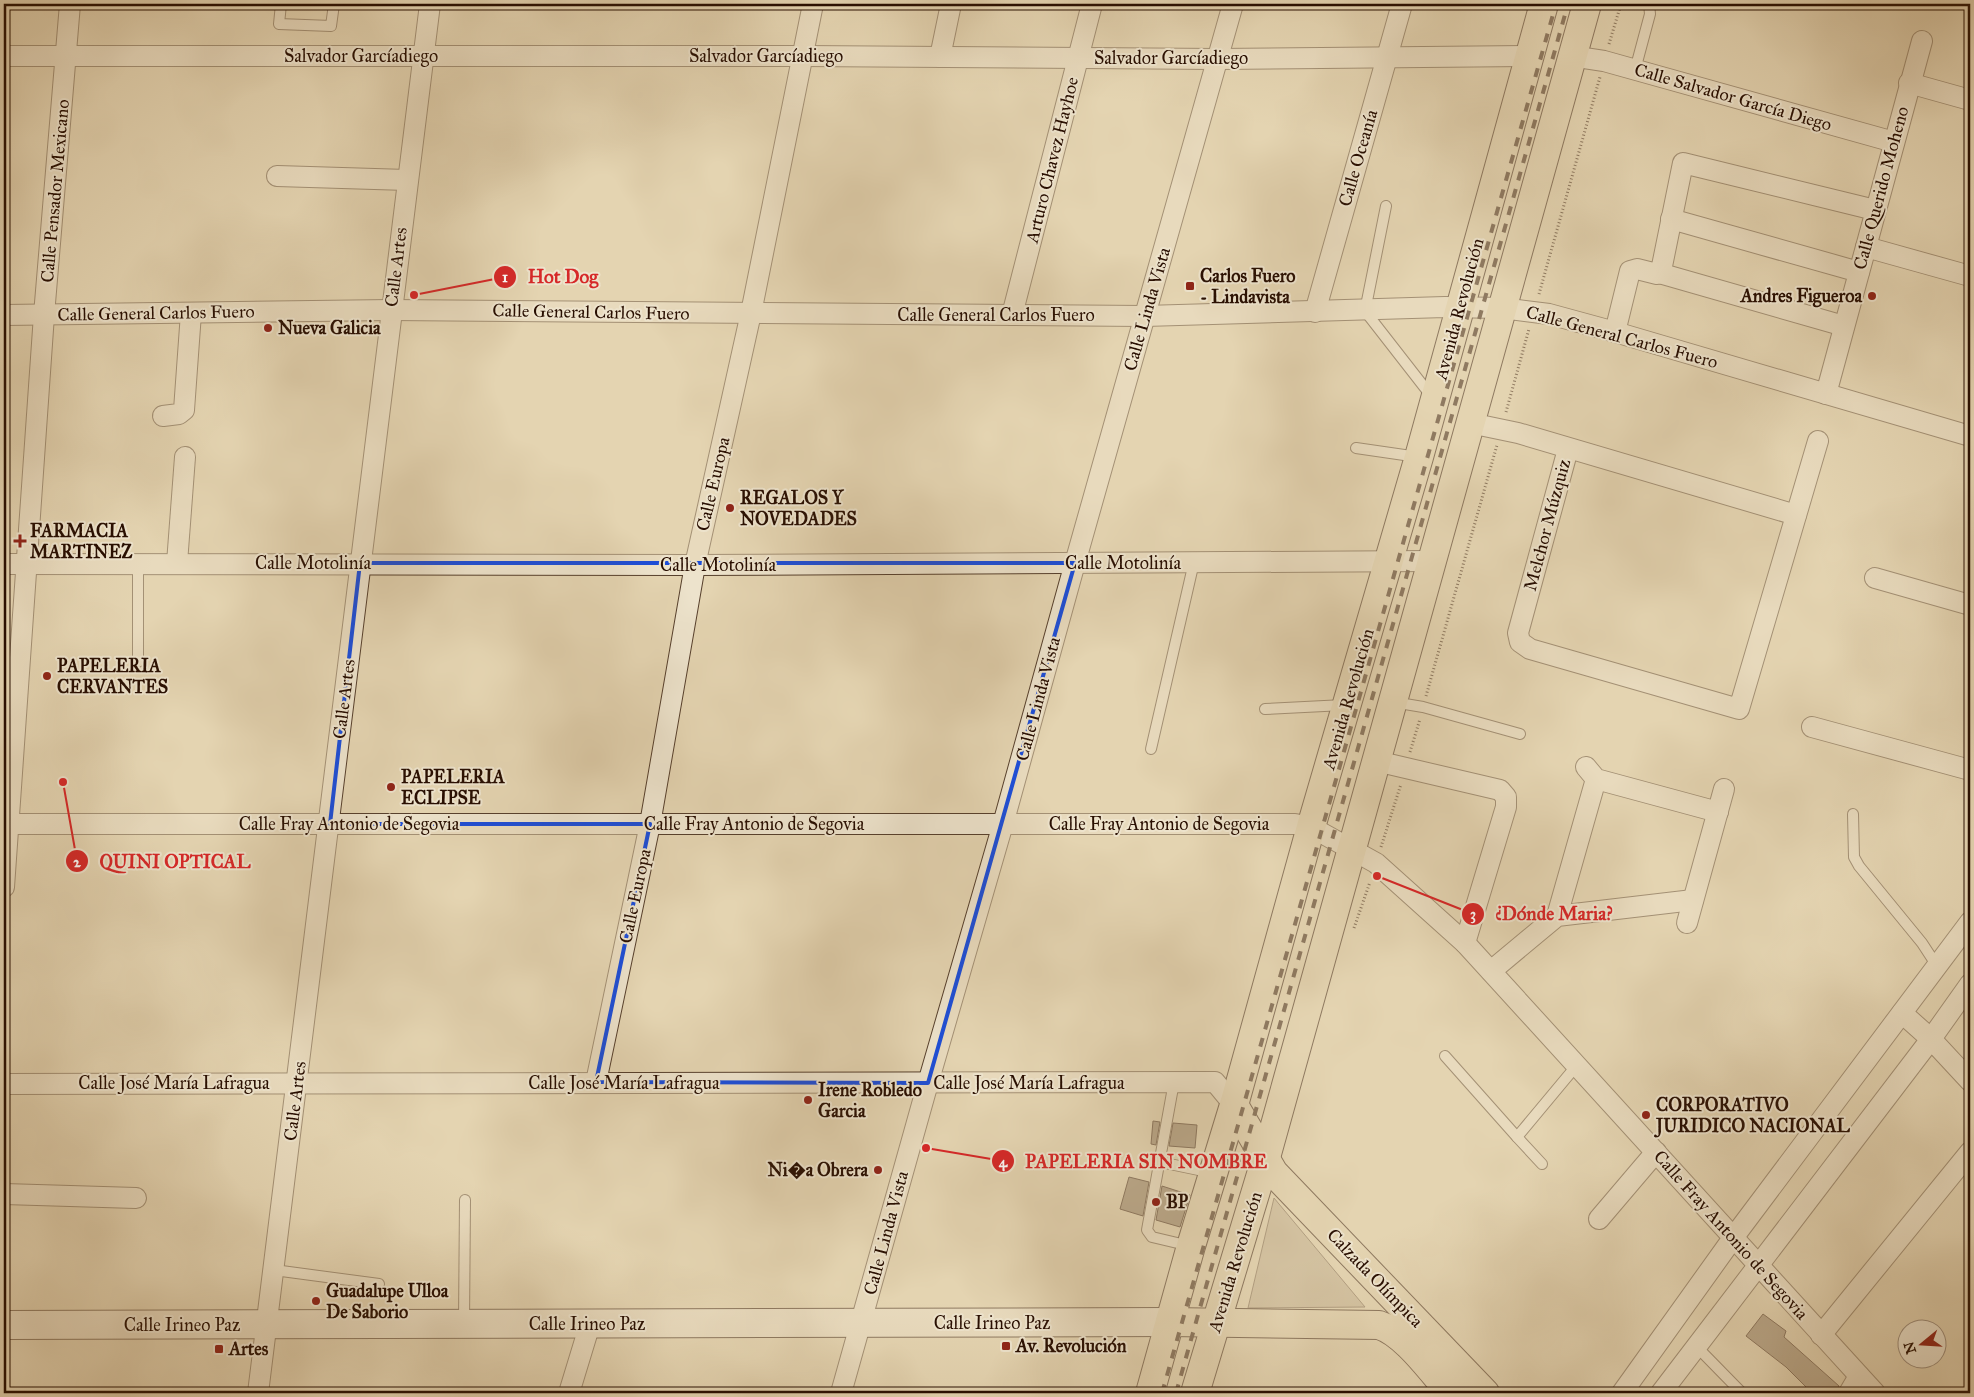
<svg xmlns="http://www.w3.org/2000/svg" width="1974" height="1397" viewBox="0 0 1974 1397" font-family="'IM FELL Great Primer',serif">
<rect width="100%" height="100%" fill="#e4d4b1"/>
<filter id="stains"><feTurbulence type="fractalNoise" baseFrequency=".004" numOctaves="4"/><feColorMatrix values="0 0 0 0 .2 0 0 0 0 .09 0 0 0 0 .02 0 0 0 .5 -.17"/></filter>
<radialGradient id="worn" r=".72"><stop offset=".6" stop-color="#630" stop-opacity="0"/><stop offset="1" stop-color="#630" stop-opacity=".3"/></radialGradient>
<polygon fill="#c4b293" stroke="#76604a" points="1274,1198 1365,1307 1248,1308"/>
<g fill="#8a755d" stroke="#280e01">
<polygon points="1153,1121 1160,1122 1156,1145 1151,1144"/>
<polygon points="1173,1123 1197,1125 1195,1148 1169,1146"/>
<polygon points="1129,1177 1149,1182 1143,1216 1120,1209"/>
<polygon points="1162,1186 1190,1195 1180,1227 1156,1220"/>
<polygon points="1763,1314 1786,1331 1784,1337 1839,1386 1837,1393 1812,1393 1786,1367 1746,1336"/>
</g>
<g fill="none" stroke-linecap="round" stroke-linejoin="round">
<g stroke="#57402d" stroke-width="12">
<g id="lane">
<polyline points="281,4 279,24 331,26 334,4"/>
<polyline points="1635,70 1650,14 1649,4"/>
<polyline points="1386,206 1365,311 1432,397"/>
<polyline points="1356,448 1418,457"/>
<polyline points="138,564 138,662"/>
<polyline points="1393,702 1423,707 1520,734"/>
<polyline points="1265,709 1344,705"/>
<polyline points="1151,749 1194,562"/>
<polyline points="1853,814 1854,857 1859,866 1922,943 1937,966"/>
<polyline points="1445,1056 1517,1137 1577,1065"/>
<polyline points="1174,1082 1147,1230 1152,1237 1190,1246"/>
<polyline points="1517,1137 1542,1164"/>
<polyline points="1160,1162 1213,1173"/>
<polyline points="274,1270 379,1284"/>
<polyline points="464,1323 465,1200"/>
<polyline points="1696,1346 1742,1393"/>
</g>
</g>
<g stroke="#57402d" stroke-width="22">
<g id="street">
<polyline points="4,56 803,56 1218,59 1529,56"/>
<polyline points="1571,56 1604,61 1894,142"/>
<polyline points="940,57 951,4"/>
<polyline points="1909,83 1970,100"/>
<polyline points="277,176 407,180"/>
<polyline points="1671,219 1859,272"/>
<polyline points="1866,247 1970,276"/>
<polyline points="1659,273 1844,326"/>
<polyline points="1315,312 1402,4"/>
<polyline points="4,315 391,310 1145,316 1445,307 1502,308 1549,314 1615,332 1970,436"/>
<polyline points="1012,315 1092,4"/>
<polyline points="1615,332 1630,271 1637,269 1657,274 1661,271 1683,163 1875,210"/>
<polyline points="1826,394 1922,41"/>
<polyline points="163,416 179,414 184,410 191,313"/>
<polyline points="1470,423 1518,433 1796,515"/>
<polyline points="1568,449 1518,633 1520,642 1530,649 1739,709 1818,441"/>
<polyline points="177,563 185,457"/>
<polyline points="4,564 695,565 1432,561"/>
<polyline points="1875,578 1970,605"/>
<polyline points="1812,727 1970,770"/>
<polyline points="1376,761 1500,790 1506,797 1506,807 1465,943"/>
<polyline points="1586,767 1596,779 1718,812"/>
<polyline points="4,824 1295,824 1311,827 1376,863 1465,943 1875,1393"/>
<polyline points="4,887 44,315 70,4"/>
<polyline points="1557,916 1596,779"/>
<polyline points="1687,923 1724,789"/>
<polyline points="1491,971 1557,916 1693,900"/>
<polyline points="1902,1013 1931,1039 1970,1081"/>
<polyline points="596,1082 650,824 695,565 751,313 813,4"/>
<polyline points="4,1084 1215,1082 1234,1105"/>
<polyline points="4,1194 136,1198"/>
<polyline points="1599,1219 1656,1152"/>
<polyline points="1821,1335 1970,1152"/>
<polyline points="258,1393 430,4"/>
<polyline points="569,1393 590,1324"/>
<polyline points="841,1393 928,1083 1003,824 1075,563 1233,4"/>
<polyline points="1622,1393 1733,1238 1970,922"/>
<polyline points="1661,1393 1931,1039 1970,984"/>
<polyline points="1849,1393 1859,1376"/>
</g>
</g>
<g stroke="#280e01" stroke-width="30">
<polyline id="secondary" points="4,1325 1170,1322"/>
</g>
<g stroke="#280e01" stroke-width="30">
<g id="primary">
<polyline points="1234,1105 1274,1173 1485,1393"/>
<path d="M1170 1322 1379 1325C1405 1333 1432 1372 1451 1393"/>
<polyline points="1150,1393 1191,1246 1234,1105 1311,827 1419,457 1544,4"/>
<polyline points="1195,1393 1265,1161 1587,4"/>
</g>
</g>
<g stroke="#280e01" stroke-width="3" stroke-dasharray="1 2.5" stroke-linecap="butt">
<polyline points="1609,44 1621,4"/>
<polyline points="1539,294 1600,77"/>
<polyline points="1506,412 1529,329"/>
<polyline points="1426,696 1497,445"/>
<polyline points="1410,752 1420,719"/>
<polyline points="1381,847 1401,784"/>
<polyline points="1354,928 1370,882"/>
</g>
<use href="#lane" stroke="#ede3cc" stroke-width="10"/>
<use href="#street" stroke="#ede3cc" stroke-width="20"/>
<use href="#secondary" stroke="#ede3cc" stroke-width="28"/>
<use href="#primary" stroke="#e4d4b1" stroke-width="28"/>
<g stroke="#280e01" stroke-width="4" stroke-dasharray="9 9" stroke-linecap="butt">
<polyline points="1162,1393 1556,4"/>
<polyline points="1176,1393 1568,4"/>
</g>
</g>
<path d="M0 0H1974V1397H0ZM360 563H1075L928 1083 596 1082 650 824H330Z" fill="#e4d4b1" fill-opacity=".55" fill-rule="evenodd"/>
<path fill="none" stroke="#1d4ed8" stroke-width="4" stroke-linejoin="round" d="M360 563H1075L928 1083 596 1082 650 824H330Z"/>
<g fill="#8f2418" stroke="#ede3cc" stroke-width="2">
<rect x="1185" y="281" width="10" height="10" rx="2.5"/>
<circle cx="1872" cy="296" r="5"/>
<circle cx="268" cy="328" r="5"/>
<circle cx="730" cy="508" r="5"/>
<path d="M17.5 533.5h5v5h5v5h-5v5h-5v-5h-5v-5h5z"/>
<circle cx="47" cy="676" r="5"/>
<circle cx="391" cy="787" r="5"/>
<circle cx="808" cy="1100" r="5"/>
<circle cx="1646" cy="1115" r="5"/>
<circle cx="878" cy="1170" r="5"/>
<circle cx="1156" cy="1202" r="5"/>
<circle cx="316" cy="1301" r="5"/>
<rect x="1001" y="1341" width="10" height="10" rx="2.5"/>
<rect x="214" y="1344" width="10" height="10" rx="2.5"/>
</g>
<g text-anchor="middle" stroke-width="4" stroke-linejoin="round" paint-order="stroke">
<g font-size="18" fill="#280e01" stroke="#ede3cc">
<text x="361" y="62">Salvador Garcíadiego</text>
<text x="766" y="62">Salvador Garcíadiego</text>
<text x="1171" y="64">Salvador Garcíadiego</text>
<text transform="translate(1733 97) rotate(16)" y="6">Calle Salvador García Diego</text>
<text transform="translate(1358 158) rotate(-74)" y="6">Calle Oceanía</text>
<text transform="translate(1052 160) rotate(-76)" y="6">Arturo Chavez Hayhoe</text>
<text transform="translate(1881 188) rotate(-75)" y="6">Calle Querido Moheno</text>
<text transform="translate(55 191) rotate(-85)" y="6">Calle Pensador Mexicano</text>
<text transform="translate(396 267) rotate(-83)" y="6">Calle Artes</text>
<text transform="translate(1147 309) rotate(-74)" y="6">Calle Linda Vista</text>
<text transform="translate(1459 309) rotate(-75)" y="6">Avenida Revolución</text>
<text transform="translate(591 312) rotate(1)" y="6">Calle General Carlos Fuero</text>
<text transform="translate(156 313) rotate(-1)" y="6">Calle General Carlos Fuero</text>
<text x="996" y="321">Calle General Carlos Fuero</text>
<text transform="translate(1622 337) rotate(15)" y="6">Calle General Carlos Fuero</text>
<text transform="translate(713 484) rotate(-77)" y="6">Calle Europa</text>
<text transform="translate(1547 525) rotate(-75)" y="6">Melchor Múzquiz</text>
<text x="313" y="569">Calle Motolinía</text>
<text x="1123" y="569">Calle Motolinía</text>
<text x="718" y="571">Calle Motolinía</text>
<text transform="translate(344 699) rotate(-83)" y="6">Calle Artes</text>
<text transform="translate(1038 699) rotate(-75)" y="6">Calle Linda Vista</text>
<text transform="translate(1348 699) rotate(-74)" y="6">Avenida Revolución</text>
<text x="349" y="830">Calle Fray Antonio de Segovia</text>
<text x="754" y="830">Calle Fray Antonio de Segovia</text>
<text x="1159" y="830">Calle Fray Antonio de Segovia</text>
<text transform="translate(635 896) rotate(-78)" y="6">Calle Europa</text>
<text x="174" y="1089">Calle José María Lafragua</text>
<text x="624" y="1089">Calle José María Lafragua</text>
<text x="1029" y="1089">Calle José María Lafragua</text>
<text transform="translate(295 1101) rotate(-83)" y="6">Calle Artes</text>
<text transform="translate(886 1233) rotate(-75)" y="6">Calle Linda Vista</text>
<text transform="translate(1731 1235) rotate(48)" y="6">Calle Fray Antonio de Segovia</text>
<text transform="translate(1235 1262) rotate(-73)" y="6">Avenida Revolución</text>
<text transform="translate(1375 1278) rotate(46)" y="6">Calzada Olímpica</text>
<text x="992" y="1329">Calle Irineo Paz</text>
<text x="587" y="1330">Calle Irineo Paz</text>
<text x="182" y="1331">Calle Irineo Paz</text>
</g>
<g font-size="18" font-weight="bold" fill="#280e01" stroke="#ede3cc" text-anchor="start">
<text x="1200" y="282">Carlos Fuero<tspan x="1200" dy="21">- Lindavista</tspan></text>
<text x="1862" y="302" text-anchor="end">Andres Figueroa</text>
<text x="278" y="334">Nueva Galicia</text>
<text x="740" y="504">REGALOS Y<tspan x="740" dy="21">NOVEDADES</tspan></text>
<text x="30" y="537">FARMACIA<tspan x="30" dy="21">MARTINEZ</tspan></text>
<text x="57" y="672">PAPELERIA<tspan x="57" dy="21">CERVANTES</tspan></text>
<text x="401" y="783">PAPELERIA<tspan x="401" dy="21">ECLIPSE</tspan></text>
<text x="818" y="1096">Irene Robledo<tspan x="818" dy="21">Garcia</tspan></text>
<text x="1656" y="1111">CORPORATIVO<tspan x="1656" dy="21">JURIDICO NACIONAL</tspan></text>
<text x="868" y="1176" text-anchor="end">Ni�a Obrera</text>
<text x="1166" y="1208">BP</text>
<text x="326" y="1297">Guadalupe Ulloa<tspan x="326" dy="21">De Saborio</tspan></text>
<text x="1016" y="1352">Av. Revolución</text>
<text x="229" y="1355">Artes</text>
</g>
</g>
<path fill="none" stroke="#d62828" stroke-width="2" d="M414 295L505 277M63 782L77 861M1377 876L1473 914M926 1148L1003 1161"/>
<g fill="#d62828" stroke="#ede3cc" stroke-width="2">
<circle cx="414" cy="295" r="5"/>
<circle cx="63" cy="782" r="5"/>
<circle cx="1377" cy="876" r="5"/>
<circle cx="926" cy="1148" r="5"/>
<circle cx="505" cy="277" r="12"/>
<circle cx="77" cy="861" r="12"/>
<circle cx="1473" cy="914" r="12"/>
<circle cx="1003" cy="1161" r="12"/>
</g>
<g font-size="15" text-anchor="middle" font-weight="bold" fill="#fff">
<text x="505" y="282">1</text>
<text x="77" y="867">2</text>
<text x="1473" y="919">3</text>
<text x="1003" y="1167">4</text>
</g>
<g font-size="19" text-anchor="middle" font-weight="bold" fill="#d62828" stroke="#ede3cc" stroke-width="4" stroke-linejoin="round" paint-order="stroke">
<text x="563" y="283">Hot Dog</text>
<text x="175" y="868">QUINI OPTICAL</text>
<text x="1554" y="920">¿Dónde Maria?</text>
<text x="1146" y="1168">PAPELERIA SIN NOMBRE</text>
</g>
<rect width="1974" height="1397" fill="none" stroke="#e4d4b1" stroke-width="20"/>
<rect x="5" y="5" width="1964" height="1387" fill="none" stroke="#280e01" stroke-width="2.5"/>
<rect x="10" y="10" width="1954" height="1377" fill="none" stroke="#280e01"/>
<g transform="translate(1922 1344) rotate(252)"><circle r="24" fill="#ede3cc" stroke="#9e8e7b"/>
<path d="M0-4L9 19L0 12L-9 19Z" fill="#8f2418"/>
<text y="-8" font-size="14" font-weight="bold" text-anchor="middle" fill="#280e01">N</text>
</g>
<rect width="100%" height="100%" filter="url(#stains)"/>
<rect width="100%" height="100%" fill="url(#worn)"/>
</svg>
